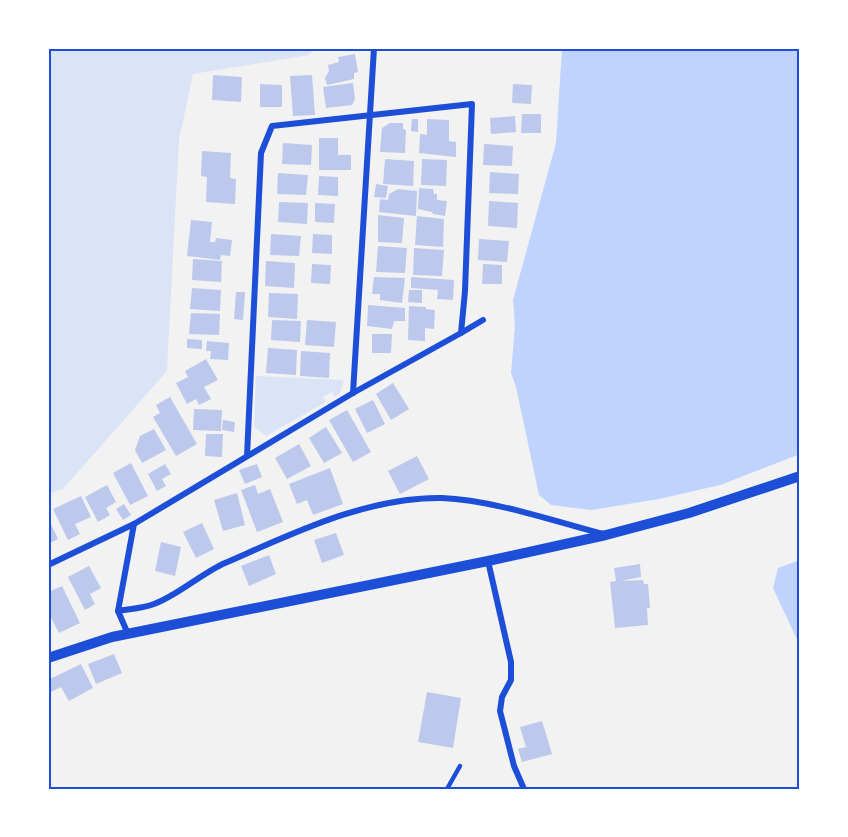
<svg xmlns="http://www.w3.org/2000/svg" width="848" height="837" viewBox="0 0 848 837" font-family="Quicksand,sans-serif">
<rect width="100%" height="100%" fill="#f2f2f2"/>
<g fill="#dbe4f7">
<polygon points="48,48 315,48 309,55 193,74 179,140 167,371 63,489 48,494"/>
<polygon points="256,376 344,380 340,393 335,397 332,392 323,397 326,402 266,436 254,427"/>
</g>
<g fill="#bfd3fe">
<polygon points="562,48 800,48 800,454 720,485 659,499 591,510 551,505 539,495 516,387 511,373 515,326 513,300 556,143"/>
<polygon points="800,560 800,646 773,588 778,568"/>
</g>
<g fill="#bdc9ec">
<polygon points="355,54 358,72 354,73 354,79 327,85 325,78 329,71 328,65 339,62 338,57"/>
<polygon points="213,75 242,77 241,102 212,100"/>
<polygon points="312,75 315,115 293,116 290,76"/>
<polygon points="353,83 355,99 352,105 326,108 323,87"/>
<polygon points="260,84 282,85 282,107 260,107"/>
<polygon points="513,84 532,85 531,104 512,103"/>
<polygon points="522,114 541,114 541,133 521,133"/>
<polygon points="515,116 516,132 491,134 490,118"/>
<polygon points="412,119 418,119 418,132 411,131"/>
<polygon points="427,119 449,120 449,141 456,142 456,157 419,153 420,134 427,135"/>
<polygon points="390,123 403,123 403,129 406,130 405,153 380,152 382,128"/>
<polygon points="319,138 338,138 338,155 351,155 351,170 319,170"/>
<polygon points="283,143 312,145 311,165 282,164"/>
<polygon points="484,144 513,146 512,166 483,165"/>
<polygon points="202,151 231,153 230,178 236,179 235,204 206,202 207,177 201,176"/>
<polygon points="385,159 414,161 413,186 383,184"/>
<polygon points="422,159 447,160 446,186 421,185"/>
<polygon points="490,172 519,174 518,194 489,193"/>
<polygon points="278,173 308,175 306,195 277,194"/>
<polygon points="319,176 338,177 338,196 318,195"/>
<polygon points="376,184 388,186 386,198 374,197"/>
<polygon points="419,188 433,189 434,194 437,194 437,200 447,201 445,216 433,214 432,212 418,209"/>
<polygon points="398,189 417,191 416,216 379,212 380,199 388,200 389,194"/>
<polygon points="489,201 518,203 517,228 488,226"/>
<polygon points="279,202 308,203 307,224 278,222"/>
<polygon points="315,203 335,204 334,223 315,222"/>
<polygon points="378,215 404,218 402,243 378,242"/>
<polygon points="417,216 444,219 443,247 415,245"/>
<polygon points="191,220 212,222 210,242 215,242 216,238 232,240 230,256 221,255 220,260 187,256"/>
<polygon points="271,234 301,236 299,256 270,255"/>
<polygon points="313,234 332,235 332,254 312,253"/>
<polygon points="479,239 509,241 507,262 478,260"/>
<polygon points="378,246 407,248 405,273 376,272"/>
<polygon points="414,248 444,250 442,276 413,275"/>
<polygon points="193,259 222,261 221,282 192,280"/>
<polygon points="266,261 295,263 294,288 265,286"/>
<polygon points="312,264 331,265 330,284 311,283"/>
<polygon points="483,264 502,265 502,284 482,284"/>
<polygon points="374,277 405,278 402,303 380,300 380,294 372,294"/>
<polygon points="411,277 454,280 453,300 437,299 438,290 411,288"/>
<polygon points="192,288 221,290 220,311 190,309"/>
<polygon points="409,290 422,290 422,303 408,302"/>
<polygon points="236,292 245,292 243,320 234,319"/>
<polygon points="269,293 298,294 297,319 268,317"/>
<polygon points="368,305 405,308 405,321 394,321 392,329 367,326"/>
<polygon points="409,306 426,307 426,309 435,310 434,329 425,328 425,341 408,340"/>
<polygon points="191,313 220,314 219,335 189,334"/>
<polygon points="272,320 301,321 300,342 271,340"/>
<polygon points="307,320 336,322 334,347 305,345"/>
<polygon points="372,334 392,334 391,353 372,353"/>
<polygon points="187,339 202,340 202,349 187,348"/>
<polygon points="207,341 229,343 228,360 210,359 211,351 206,351"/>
<polygon points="268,348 297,350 296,375 266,373"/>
<polygon points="301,351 330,353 329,378 300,376"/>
<polygon points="206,359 218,380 204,387 211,399 199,405 196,399 187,404 176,383 188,377 185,371"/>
<polygon points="393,383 409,409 391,420 376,394"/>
<polygon points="170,397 197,444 176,456 153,417 160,413 156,405"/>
<polygon points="373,400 385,424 367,433 355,409"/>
<polygon points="194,409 222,410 221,431 193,430"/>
<polygon points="347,410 371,452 353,462 329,420"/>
<polygon points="223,420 235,422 234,432 222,430"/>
<polygon points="326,427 342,453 324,463 309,438"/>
<polygon points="154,429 166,450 142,463 135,450 140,436"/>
<polygon points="206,434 223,434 222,457 205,456"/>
<polygon points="299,444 311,466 287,479 275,458"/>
<polygon points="417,456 429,479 400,494 388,471"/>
<polygon points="131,463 148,496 130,505 113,473"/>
<polygon points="165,464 171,474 162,479 166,486 157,491 148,474"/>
<polygon points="257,464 262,477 245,484 239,470"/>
<polygon points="330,468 343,504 313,515 307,500 297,504 289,484"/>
<polygon points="107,485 116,502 106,508 110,515 98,522 85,497"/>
<polygon points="255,485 258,494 270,489 283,522 257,532 241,490"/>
<polygon points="237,493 245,525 223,531 214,500"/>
<polygon points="81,496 91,517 75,524 80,534 68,540 53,509"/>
<polygon points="124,504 131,515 123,520 116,509"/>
<polygon points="48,518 58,539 48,544"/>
<polygon points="202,523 214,549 196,558 183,532"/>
<polygon points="336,533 344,555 322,563 314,540"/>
<polygon points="161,542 181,547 175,576 155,571"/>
<polygon points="269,555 276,574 249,586 241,566"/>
<polygon points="640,564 641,577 621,581 643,580 644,584 648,584 650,608 647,608 648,625 615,628 610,582 616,581 614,568"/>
<polygon points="89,566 101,588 90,594 95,604 85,610 68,577"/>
<polygon points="62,586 80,623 59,633 48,612 48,592"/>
<polygon points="114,654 122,673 96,684 88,664"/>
<polygon points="81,664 93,688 69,701 61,687 51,692 48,680"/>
<polygon points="427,692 461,698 453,748 418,742"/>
<polygon points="542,721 552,754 522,762 518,749 526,747 520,727"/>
</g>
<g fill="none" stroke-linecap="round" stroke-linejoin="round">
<polyline stroke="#1d4ed8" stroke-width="4.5" points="447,789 460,766"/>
<g stroke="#1d4ed8" stroke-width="6">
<polyline points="461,333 483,320"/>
<polyline points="353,393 374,48"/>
<polyline points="488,561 511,662 511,680 502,697 500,711 514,766 524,789"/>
<polyline points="48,565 134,524 353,393 461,333 465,291 472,104 272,126 261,153 247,456"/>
<path d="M118 611C130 609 144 608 154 604 177 596 202 573 225 563 294 533 366 497 442 498 493 500 553 521 603 534"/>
<polyline points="128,634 118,611 134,524"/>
</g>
<polyline stroke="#1d4ed8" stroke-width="10" points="48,658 112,637 488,561 606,535 689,513 800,476"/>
</g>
<rect width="848" height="837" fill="none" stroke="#ffffff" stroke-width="99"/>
<rect x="50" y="50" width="748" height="738" fill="none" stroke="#1d4ed8" stroke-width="2"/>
</svg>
